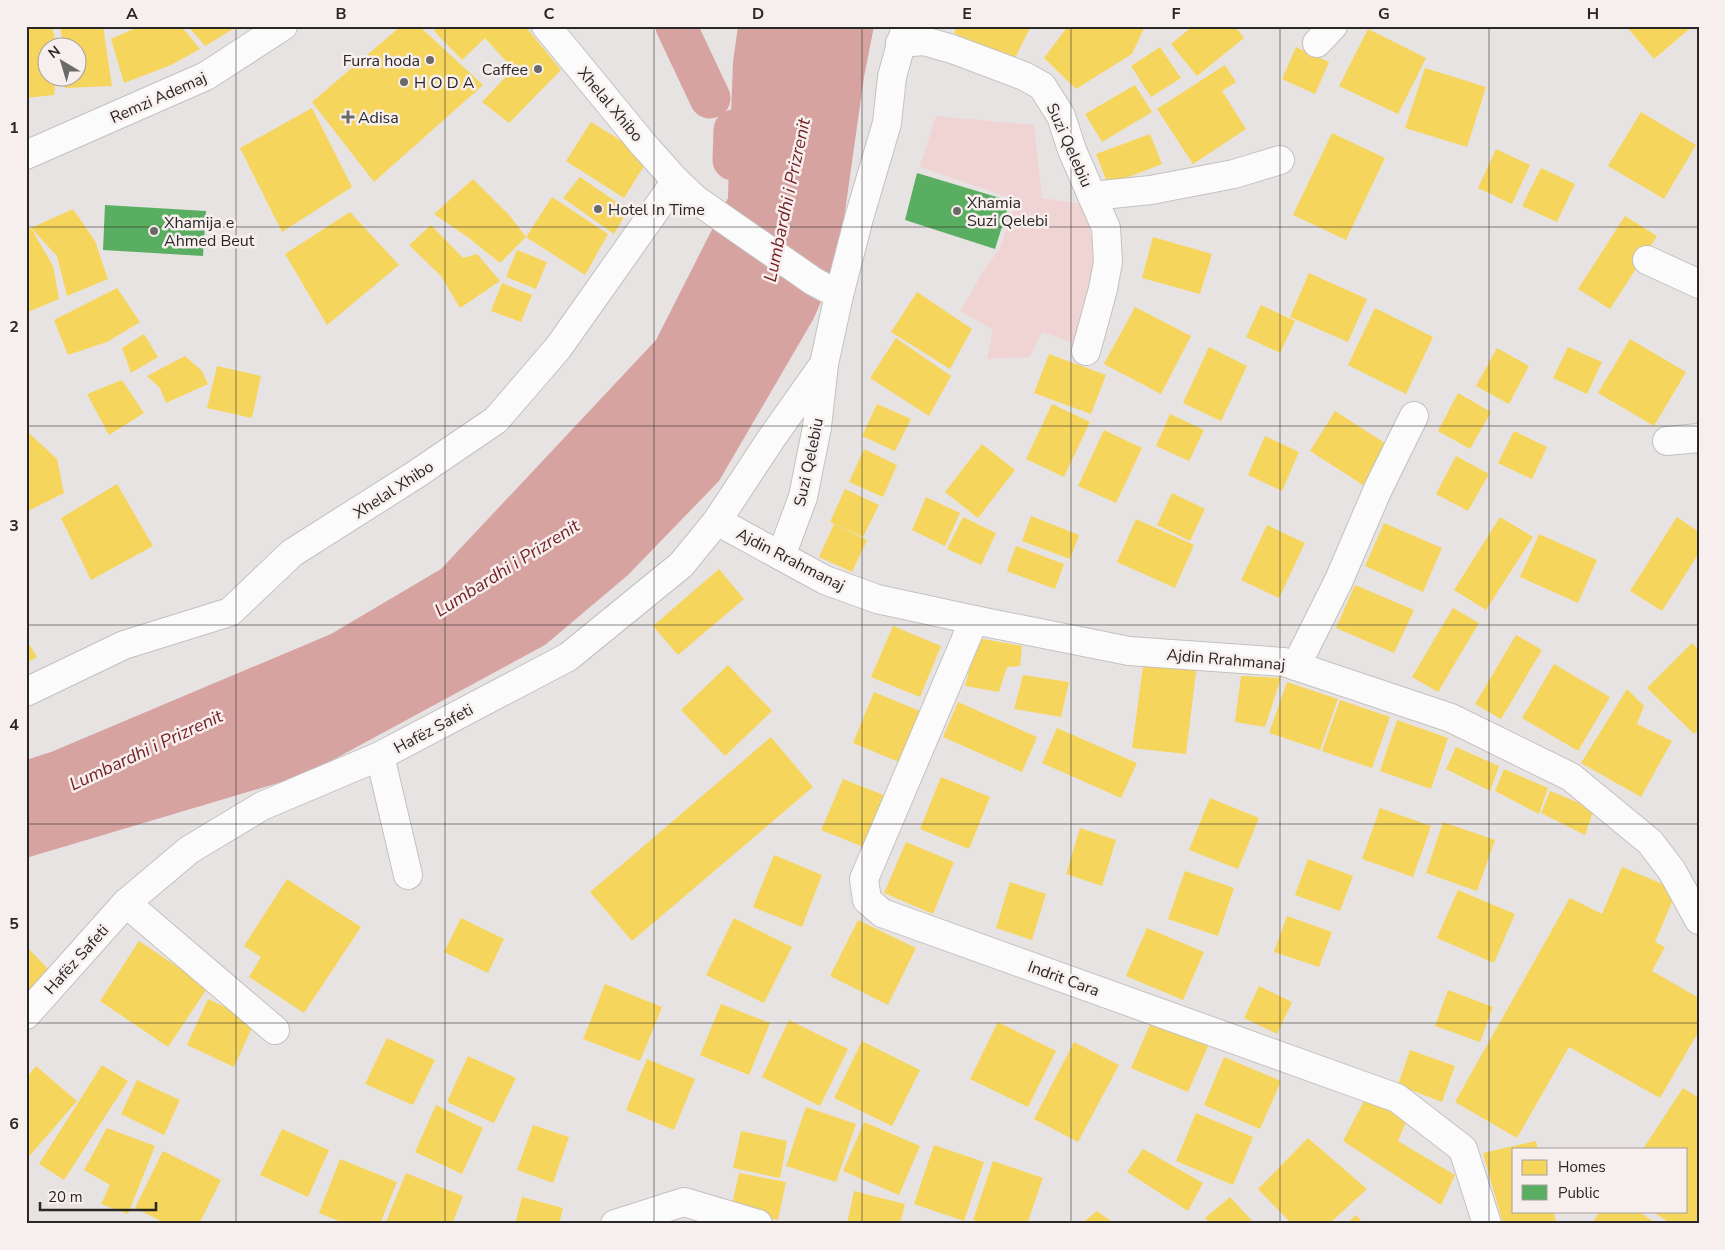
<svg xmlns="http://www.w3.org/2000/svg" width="1725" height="1250" viewBox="0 0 1725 1250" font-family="'Nunito Sans',sans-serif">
<rect width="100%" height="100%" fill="#e8e3e3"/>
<path fill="#f0d4d3" d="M936 116 1034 125 1042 198 1081 204C1089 226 1096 248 1095 272 1094 295 1081 322 1074 343L1042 332 1030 357 987 359 993 330 960 311 984 270 1000 248 1016 200 920 167Z"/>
<polygon fill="#d6a3a1" points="738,26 874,26 864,77 838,261 814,318 719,481 628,575 545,645 305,775 26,858 26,760 51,752 331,634 441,569 656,340 728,198 729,160 740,160 742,124 731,115 733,62"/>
<g fill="#f6d55c">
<polygon points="26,26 52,26 57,48 48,48 48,78 56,78 54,95 26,98"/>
<polygon points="103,26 112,86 65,88 65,78 78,78 78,48 64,48 60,27"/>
<polygon points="140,26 181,26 200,49 171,65 124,83 111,39"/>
<polygon points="188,26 238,26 205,46"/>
<polygon points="401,26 419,26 483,85 374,182 312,102"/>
<polygon points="439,26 525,26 561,70 509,123 482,102 513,69 485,38 462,60 434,31"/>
<polygon points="958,26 1031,26 1013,62 954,33"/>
<polygon points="1068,26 1145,26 1132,54 1076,89 1044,58"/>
<polygon points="1193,26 1235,26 1244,38 1197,76 1171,44"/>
<polygon points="1626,26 1693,26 1654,59"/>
<polygon points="1368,29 1426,58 1398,114 1339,86"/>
<polygon points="1160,47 1181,78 1151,97 1131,66"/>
<polygon points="1296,47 1329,62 1315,94 1282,79"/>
<polygon points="1225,65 1236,82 1222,91 1246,129 1193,164 1157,109"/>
<polygon points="1425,68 1486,87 1467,147 1405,128"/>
<polygon points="1135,85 1152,112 1102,142 1085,114"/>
<polygon points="312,108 352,187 282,232 240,148"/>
<polygon points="1641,112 1696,145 1664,199 1608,166"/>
<polygon points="591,122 649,158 624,198 566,161"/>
<polygon points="1332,133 1385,158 1346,240 1293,215"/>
<polygon points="1150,134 1162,164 1108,185 1096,154"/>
<polygon points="1496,149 1530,165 1512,204 1478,188"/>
<polygon points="1541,168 1575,184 1557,222 1522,206"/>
<polygon points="580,177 628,210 614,234 563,198"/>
<polygon points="473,179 510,216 526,237 500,263 469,238 434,214"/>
<polygon points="552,197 608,234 585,275 526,237"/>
<polygon points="73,209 95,241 108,279 67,296 57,256 31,228"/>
<polygon points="350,212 399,265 327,325 285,254"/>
<polygon points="1625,216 1657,236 1610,309 1578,289"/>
<polygon points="431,225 463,258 477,254 500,281 460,308 441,276 409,245"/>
<polygon points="31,228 53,266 59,299 26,313 26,230"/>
<polygon points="1153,237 1212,254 1200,294 1142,278"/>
<polygon points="517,250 547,262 536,289 506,277"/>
<polygon points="1309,273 1367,299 1348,342 1290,317"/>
<polygon points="502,283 532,295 521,322 491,311"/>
<polygon points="117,288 140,322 107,342 68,355 54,320"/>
<polygon points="917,292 972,329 950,369 891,332"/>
<polygon points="1261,305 1295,321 1280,353 1246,337"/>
<polygon points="1135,307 1191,336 1161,394 1104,364"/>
<polygon points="1375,308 1433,337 1406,394 1348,365"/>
<polygon points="144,334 158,357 131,373 122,348"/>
<polygon points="896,338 951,376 929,416 870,378"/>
<polygon points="1630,339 1686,372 1654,426 1598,393"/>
<polygon points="1209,347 1247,366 1221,421 1183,403"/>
<polygon points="1568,347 1602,362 1587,394 1553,378"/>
<polygon points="1497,348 1529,366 1509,404 1476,386"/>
<polygon points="1049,354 1106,375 1091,414 1034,393"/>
<polygon points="185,356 202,371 208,384 166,403 160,388 147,376"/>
<polygon points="217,366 261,376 252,418 207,408"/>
<polygon points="122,380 144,413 109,435 87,394"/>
<polygon points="1458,393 1491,412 1470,449 1438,431"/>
<polygon points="877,404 911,419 895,451 862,436"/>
<polygon points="1052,404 1090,422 1064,477 1026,459"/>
<polygon points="1335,411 1388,445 1363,485 1310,451"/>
<polygon points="1170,414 1204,430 1189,461 1156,446"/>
<polygon points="1104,430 1142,448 1116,503 1078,486"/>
<polygon points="1514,431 1547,447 1532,479 1498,463"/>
<polygon points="29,433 57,459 64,493 26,512 26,435"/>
<polygon points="1265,436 1299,452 1282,491 1248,475"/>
<polygon points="982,444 1015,470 978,518 945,492"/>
<polygon points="864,449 897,465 883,497 849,482"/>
<polygon points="1456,456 1489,474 1468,511 1436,494"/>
<polygon points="117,484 153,546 91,580 61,518"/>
<polygon points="845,489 879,505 863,537 830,522"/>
<polygon points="1172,493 1205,509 1190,541 1157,525"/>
<polygon points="926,497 960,513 945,546 912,530"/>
<polygon points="1031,516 1079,535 1070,559 1022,541"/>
<polygon points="963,517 996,533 981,565 947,549"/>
<polygon points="1500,517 1533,537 1486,610 1454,590"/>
<polygon points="1677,517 1699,532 1699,553 1662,611 1630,591"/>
<polygon points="1136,519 1194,545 1175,588 1117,562"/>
<polygon points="1384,523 1442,548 1423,592 1365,566"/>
<polygon points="834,524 867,540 852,572 819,557"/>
<polygon points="1267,525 1305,543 1279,598 1241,580"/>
<polygon points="1539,534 1597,560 1578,603 1520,577"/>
<polygon points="1016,546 1064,564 1055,589 1007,571"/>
<polygon points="719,569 744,599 678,655 653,626"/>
<polygon points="1355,585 1414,610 1394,653 1336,628"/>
<polygon points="1453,608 1479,623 1438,692 1412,677"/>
<polygon points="893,626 941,646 920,697 871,677"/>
<polygon points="1516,635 1542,650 1501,719 1475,704"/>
<polygon points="978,638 1022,646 1020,666 1007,667 999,692 965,686"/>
<polygon points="26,639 37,657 26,663"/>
<polygon points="1692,643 1699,650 1699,729 1694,734 1647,688"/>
<polygon points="1144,658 1197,664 1186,754 1132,748"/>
<polygon points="1554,664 1610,697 1578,751 1522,718"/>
<polygon points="728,665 772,711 725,756 681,710"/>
<polygon points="1023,675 1069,682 1061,717 1014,709"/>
<polygon points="1241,676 1281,678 1265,727 1235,722"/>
<polygon points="1287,682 1338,699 1320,750 1269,733"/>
<polygon points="1627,689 1644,706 1637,724 1672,741 1641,797 1581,763"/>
<polygon points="874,692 922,712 901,763 853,743"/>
<polygon points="1340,700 1390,717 1372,768 1322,751"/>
<polygon points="958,702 1037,737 1022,772 943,737"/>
<polygon points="1397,720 1448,738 1431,789 1380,771"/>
<polygon points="1057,728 1137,763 1121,798 1042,763"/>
<polygon points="771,737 813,787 632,941 590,892"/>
<polygon points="1456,747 1499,766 1490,791 1446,769"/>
<polygon points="1504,769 1548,788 1539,814 1495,791"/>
<polygon points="941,777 990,797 969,849 920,829"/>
<polygon points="843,779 891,798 871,850 821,830"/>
<polygon points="1550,791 1594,809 1585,835 1541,813"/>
<polygon points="1210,798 1259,818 1238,869 1189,850"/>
<polygon points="1380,808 1431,826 1413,877 1362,859"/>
<polygon points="1443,822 1495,840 1477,891 1426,873"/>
<polygon points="1080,828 1116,840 1102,886 1066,874"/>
<polygon points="906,842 954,862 933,914 884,893"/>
<polygon points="774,855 822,875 802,927 753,907"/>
<polygon points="1308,859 1353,876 1340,911 1295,895"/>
<polygon points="1622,867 1677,890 1655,942 1665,947 1652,971 1699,998 1699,1031 1660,1098 1569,1047 1517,1138 1455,1102 1570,898 1602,914"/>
<polygon points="1185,871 1234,888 1218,936 1168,919"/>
<polygon points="287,879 361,927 304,1013 249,977 261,957 244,946"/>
<polygon points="1010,882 1046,894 1032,940 996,928"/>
<polygon points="1458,890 1515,914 1494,963 1437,938"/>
<polygon points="1287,916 1332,932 1319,967 1274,952"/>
<polygon points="461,918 504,939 488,973 444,952"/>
<polygon points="734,918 792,947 764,1003 706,975"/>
<polygon points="858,920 916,948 888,1005 830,976"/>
<polygon points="1147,928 1204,952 1183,1000 1126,976"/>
<polygon points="139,941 208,987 168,1047 100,1001"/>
<polygon points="26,946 53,974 26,1000"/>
<polygon points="605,984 662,1007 640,1061 583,1039"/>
<polygon points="1259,986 1292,1002 1277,1034 1244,1018"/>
<polygon points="1448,990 1493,1007 1480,1042 1435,1026"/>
<polygon points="208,999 255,1021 234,1067 187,1045"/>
<polygon points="721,1004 770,1023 749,1075 700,1055"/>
<polygon points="789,1020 848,1049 820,1106 762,1077"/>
<polygon points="1152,1020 1209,1044 1188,1092 1131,1068"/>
<polygon points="998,1022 1056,1051 1028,1107 970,1079"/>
<polygon points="387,1038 435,1060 413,1105 365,1084"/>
<polygon points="862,1041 920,1070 892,1126 834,1098"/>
<polygon points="1074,1042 1119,1065 1078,1142 1034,1119"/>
<polygon points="1410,1050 1455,1066 1442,1102 1398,1085"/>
<polygon points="468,1056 516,1078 494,1123 447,1102"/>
<polygon points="1224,1057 1281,1081 1260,1129 1204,1105"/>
<polygon points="647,1059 695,1079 674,1130 626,1110"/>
<polygon points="102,1065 128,1081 64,1180 39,1164"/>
<polygon points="36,1066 77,1101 26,1160 26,1078"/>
<polygon points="137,1080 180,1100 164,1135 121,1114"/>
<polygon points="1683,1088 1699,1098 1699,1216 1694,1224 1671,1224 1652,1211 1686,1211 1686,1149 1643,1149"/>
<polygon points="1364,1101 1408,1117 1398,1141 1455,1175 1441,1205 1343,1141"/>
<polygon points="436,1105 483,1128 462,1174 415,1152"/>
<polygon points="806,1107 856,1124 836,1182 786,1166"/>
<polygon points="1196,1113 1253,1137 1233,1185 1176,1161"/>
<polygon points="864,1122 920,1146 899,1195 843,1171"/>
<polygon points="533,1125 569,1137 553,1183 517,1170"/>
<polygon points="107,1128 155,1146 128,1214 101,1204 110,1185 84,1170"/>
<polygon points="282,1129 329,1150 308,1197 260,1175"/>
<polygon points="741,1131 787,1141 780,1178 733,1168"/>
<polygon points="1308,1138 1367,1189 1329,1224 1292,1224 1258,1189"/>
<polygon points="1536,1141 1538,1149 1514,1149 1514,1211 1553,1211 1556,1221 1552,1224 1503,1224 1483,1153"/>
<polygon points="934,1145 984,1162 964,1221 914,1204"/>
<polygon points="1143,1149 1203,1183 1188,1211 1127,1172"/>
<polygon points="163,1151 221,1180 199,1224 167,1224 135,1208"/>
<polygon points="340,1159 397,1182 380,1224 346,1224 319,1213"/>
<polygon points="993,1161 1043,1178 1027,1224 985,1224 973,1220"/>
<polygon points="406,1173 463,1196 452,1224 385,1224"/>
<polygon points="739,1173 786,1182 778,1220 731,1209"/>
<polygon points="854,1191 905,1204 900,1224 847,1224"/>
<polygon points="522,1197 563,1208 559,1224 515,1224"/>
<polygon points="1230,1197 1255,1224 1211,1224 1205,1218"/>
<polygon points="1097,1211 1115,1224 1081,1224"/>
<polygon points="1600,1211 1638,1211 1657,1224 1592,1224"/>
<polygon points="1356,1215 1364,1224 1346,1224"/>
</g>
<g fill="#5aae61">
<polygon points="917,173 1010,201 995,249 905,220"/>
<polygon points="105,205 206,211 203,256 103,250"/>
</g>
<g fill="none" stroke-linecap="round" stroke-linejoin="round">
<g stroke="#d6a3a1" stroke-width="41">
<polyline points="676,26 710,98"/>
<polyline points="733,160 734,130"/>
</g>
<g stroke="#c4c0c0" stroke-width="30">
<g id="minor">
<polyline points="546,26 643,144 676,181 695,199 813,281 839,295"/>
<polyline points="900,43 924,41 952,49 1024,76 1042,86 1061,116 1072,150 1106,228 1108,262 1103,289 1086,351"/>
<polyline points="1317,43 1333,26"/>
<polyline points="1092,196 1151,190 1234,174 1280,160"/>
<polyline points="1647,260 1699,284"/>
<polyline points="1667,441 1699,438"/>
<polyline points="717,521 825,580 877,599 974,620 1129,651 1284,662 1451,718 1571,777 1650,842 1672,871 1699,920"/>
<polyline points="781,556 803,497 817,427 824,364 839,295 859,218 887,123 892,77 906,26"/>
<polyline points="974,620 864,879 867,900 882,913 1397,1098 1463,1149 1487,1224"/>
<polyline points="1296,666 1339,580 1378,489 1414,416"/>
<polyline points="26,692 124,645 230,612 292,553 415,475 496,420 558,348 676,181"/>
<polyline points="380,756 408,875"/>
<polyline points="126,903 275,1030"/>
<polyline points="26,1015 126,903 189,850 262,806 380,756 568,657 681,565 717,521 771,439 824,364"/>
<polyline points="615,1224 684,1202 758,1224"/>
</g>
</g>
<g stroke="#c4c0c0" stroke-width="30">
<polyline id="major" points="26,155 206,76 283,26"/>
</g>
<use href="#minor" stroke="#fcfbfb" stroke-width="28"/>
<use href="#major" stroke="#fcfbfb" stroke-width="28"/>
</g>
<path fill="none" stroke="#2a2727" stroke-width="1" stroke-opacity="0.55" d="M236 26V1224M445 26V1224M654 26V1224M862 26V1224M1071 26V1224M1280 26V1224M1489 26V1224M26 227H1699M26 426H1699M26 625H1699M26 824H1699M26 1023H1699"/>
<g fill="#6c6969" stroke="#f7efee" stroke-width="2">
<circle cx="430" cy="60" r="5"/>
<circle cx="538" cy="69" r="5"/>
<circle cx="404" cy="82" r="5"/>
<path d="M345.5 109.5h5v5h5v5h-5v5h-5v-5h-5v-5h5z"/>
<circle cx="598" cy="209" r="5"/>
<circle cx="957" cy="211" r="5"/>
<circle cx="154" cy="231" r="5"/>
</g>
<g text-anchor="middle" stroke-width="5" stroke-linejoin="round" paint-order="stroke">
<g font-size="16" fill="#2a2727" stroke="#f7efee" text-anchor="start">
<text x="420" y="66" text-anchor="end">Furra hoda</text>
<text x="528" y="75" text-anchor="end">Caffee</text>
<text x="414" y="88">H O D A</text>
<text x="358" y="123">Adisa</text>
<text x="967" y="208">Xhamia<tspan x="967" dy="18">Suzi Qelebi</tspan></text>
<text x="608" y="215">Hotel In Time</text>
<text x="164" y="228">Xhamija e<tspan x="164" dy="18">Ahmed Beut</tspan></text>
</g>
<g font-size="16" fill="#2a2727" stroke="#f7efee">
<text transform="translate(158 97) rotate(-24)" y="6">Remzi Ademaj</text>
<text transform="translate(611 104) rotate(50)" y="6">Xhelal Xhibo</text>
<text transform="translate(1070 145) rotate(66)" y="6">Suzi Qelebiu</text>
<text transform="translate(808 462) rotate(-78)" y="6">Suzi Qelebiu</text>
<text transform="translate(393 489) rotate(-33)" y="6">Xhelal Xhibo</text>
<text transform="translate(791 559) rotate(27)" y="6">Ajdin Rrahmanaj</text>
<text transform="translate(1226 659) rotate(5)" y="6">Ajdin Rrahmanaj</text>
<text transform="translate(433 728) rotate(-28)" y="6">Hafëz Safeti</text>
<text transform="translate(76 959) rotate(-48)" y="6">Hafëz Safeti</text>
<text transform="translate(1064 978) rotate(20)" y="6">Indrit Cara</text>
</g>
<g font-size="18" font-style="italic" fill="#731f23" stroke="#f7efee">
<text transform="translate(787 200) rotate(-78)" y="6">Lumbardhi i Prizrenit</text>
<text transform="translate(507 568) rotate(-32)" y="6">Lumbardhi i Prizrenit</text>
<text transform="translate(146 750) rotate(-25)" y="6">Lumbardhi i Prizrenit</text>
</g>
</g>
<rect width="1725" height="1250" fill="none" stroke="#f7efee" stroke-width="55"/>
<rect x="1512" y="1148" width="175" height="65" fill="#f7efee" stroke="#a59f9e"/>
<rect x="1522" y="1160" width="25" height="15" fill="#f6d55c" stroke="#a59f9e"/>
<text x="1558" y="1172" font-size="15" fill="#2a2727">Homes</text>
<rect x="1522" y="1185" width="25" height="15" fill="#5aae61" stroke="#a59f9e"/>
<text x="1558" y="1198" font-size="15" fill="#2a2727">Public</text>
<g transform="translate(62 62) rotate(322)"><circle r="24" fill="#f7efee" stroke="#a59f9e"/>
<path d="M0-4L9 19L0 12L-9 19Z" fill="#6c6969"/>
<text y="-8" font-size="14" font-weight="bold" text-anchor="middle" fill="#2a2727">N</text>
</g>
<path d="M40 1202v8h116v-8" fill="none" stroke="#2a2727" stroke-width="2.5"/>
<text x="48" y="1202" font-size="15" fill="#2a2727" stroke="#f7efee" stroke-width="4" paint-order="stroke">20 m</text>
<rect x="28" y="28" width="1670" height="1194" fill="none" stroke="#2a2727" stroke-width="2"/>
<g font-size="16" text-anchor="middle" font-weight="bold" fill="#2a2727">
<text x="132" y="19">A</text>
<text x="341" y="19">B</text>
<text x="549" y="19">C</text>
<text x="758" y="19">D</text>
<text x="967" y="19">E</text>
<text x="1176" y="19">F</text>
<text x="1384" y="19">G</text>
<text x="1593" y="19">H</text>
<text x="14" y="133">1</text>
<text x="14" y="332">2</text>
<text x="14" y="531">3</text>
<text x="14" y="730">4</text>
<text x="14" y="929">5</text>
<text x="14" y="1129">6</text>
</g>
</svg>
